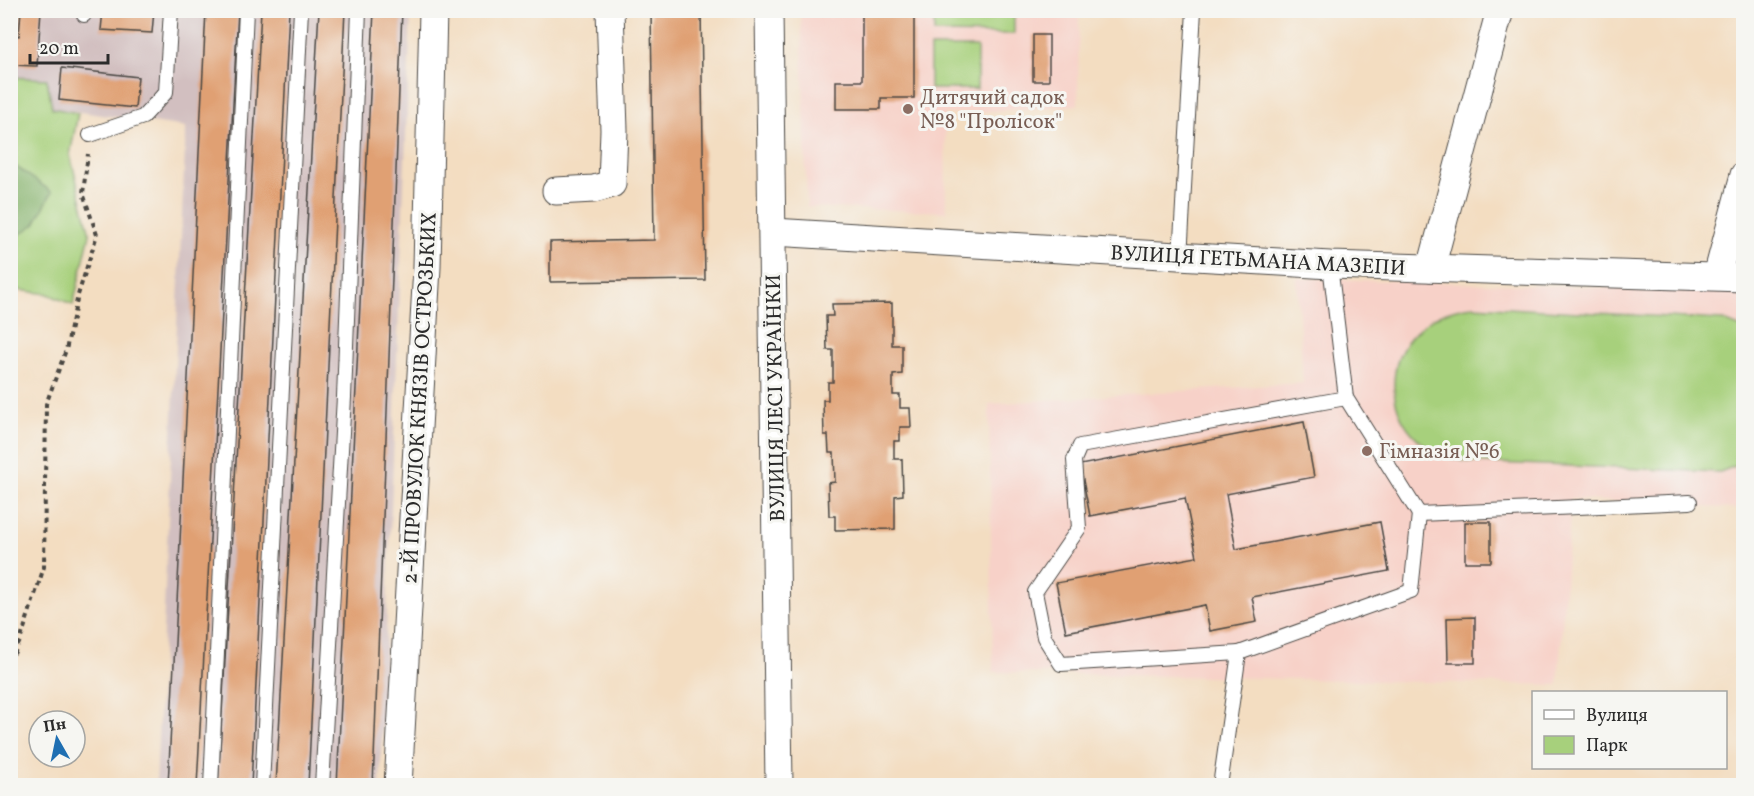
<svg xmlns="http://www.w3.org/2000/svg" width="1754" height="796" viewBox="0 0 1754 796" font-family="Vollkorn,serif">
<rect width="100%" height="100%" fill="#f6f6f2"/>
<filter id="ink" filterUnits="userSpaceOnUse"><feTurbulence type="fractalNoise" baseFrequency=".0167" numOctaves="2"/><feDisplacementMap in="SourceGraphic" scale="12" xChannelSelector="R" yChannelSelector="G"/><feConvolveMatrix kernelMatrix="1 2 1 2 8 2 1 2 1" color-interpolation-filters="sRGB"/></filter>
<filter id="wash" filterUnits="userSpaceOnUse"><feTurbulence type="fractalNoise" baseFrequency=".008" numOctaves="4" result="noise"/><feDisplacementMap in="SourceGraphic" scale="24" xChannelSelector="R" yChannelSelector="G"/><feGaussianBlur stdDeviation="1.35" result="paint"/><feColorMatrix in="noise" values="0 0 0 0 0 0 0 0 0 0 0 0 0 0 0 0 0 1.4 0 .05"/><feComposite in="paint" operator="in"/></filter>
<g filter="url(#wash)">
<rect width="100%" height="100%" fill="#f3ddc1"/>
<g fill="#f7d1c8">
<polygon points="801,11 1079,11 1078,105 945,114 946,212 807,207"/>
<polygon points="1297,278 1743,292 1743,509 1571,499 1558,685 993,672 989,404 1303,383"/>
</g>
<polygon fill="#d2bfc0" points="10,11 411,11 380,785 156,785 186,127 52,108 47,79 11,77"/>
<g fill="#a7d07c" stroke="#697e54" stroke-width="1.5">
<polygon points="934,11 1014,11 1014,34 934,33"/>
<rect x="930" y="47" width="47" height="42"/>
<polygon points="10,77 47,79 52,108 78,113 70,155 90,234 73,305 48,294 11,289"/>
<path d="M1473 306 1722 320 1744 329 1743 463 1720 472 1471 462C1367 450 1369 317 1473 306Z"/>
</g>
<polygon fill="#85b26c" stroke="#586e4c" stroke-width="1.5" points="11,163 52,192 35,224 13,239 10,238"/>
<g id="blocks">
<g fill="#e0a073">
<polygon points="21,10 41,10 37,66 10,65 10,35 19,36"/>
<polygon points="103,10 154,10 152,33 101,30"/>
<polygon points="206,10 238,10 197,786 168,786"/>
<polygon points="261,10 289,10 251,786 218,786"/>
<polygon points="319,10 345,10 308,786 276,786"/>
<polygon points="374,10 402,10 373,786 337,786"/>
<polygon points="651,10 701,10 705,280 550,282 550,242 654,240"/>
<polygon points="862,10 914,10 914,98 881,98 881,109 836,109 836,81 862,81"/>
<rect x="1033" y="35" width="16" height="46"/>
<polygon points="62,68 138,77 135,108 59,100"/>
<polygon points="892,303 892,345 902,345 902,374 893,375 893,395 900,395 900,408 910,408 911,427 900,427 900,441 894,441 894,459 902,459 903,495 895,496 895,529 835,530 835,516 829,516 828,483 835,482 834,453 829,453 828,435 824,435 823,400 828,400 828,382 833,382 833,350 827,350 826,316 833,316 832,304"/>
<polygon points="1304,422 1314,477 1226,494 1236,549 1380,522 1389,571 1252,597 1257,622 1210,631 1205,605 1066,632 1056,583 1197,557 1185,498 1090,516 1080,465"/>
<rect x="1465" y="522" width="26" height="40"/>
<polygon points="1475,617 1475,663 1448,663 1447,618"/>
</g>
</g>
</g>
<g filter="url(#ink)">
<use href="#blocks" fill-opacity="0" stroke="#494642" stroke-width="1.5"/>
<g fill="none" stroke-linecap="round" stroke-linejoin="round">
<g stroke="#494642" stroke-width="16">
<g id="service">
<polyline points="84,15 84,10"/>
<polyline points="90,135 143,117 166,92 171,10"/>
<polyline points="1180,258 1194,10"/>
<polyline points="1330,265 1346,398 1419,514 1690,502"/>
<polyline points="1239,653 1061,664 1044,637 1035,592 1079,528 1074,460 1080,446 1346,398"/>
<polyline points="211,786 246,10"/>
<polyline points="262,786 301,10"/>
<polyline points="322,786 344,397 359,10"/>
<polyline points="1220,786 1239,653 1411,591 1419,514"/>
</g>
</g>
<g stroke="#494642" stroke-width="29">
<g id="minor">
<polyline points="769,10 779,786"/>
<polyline points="556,191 594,189 612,184 614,130 610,10"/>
<polyline points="773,232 1330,265 1744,278"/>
<polyline points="1431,268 1500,10"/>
<polyline points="1717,276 1744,175"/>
<polyline points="398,786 427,267 433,10"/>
</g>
</g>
<polyline stroke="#494642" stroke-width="4" stroke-dasharray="4.5 4.5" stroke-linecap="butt" points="10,662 20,641 44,567 46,404 66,350 78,295 97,235 83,193 88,154"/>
<use href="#service" stroke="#fff" stroke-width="14"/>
<use href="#minor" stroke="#fff" stroke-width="27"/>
</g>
</g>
<g fill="#8d6e63" stroke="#f6f6f2" stroke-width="2">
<circle cx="908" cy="109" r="6"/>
<circle cx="1367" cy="451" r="6"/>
</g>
<g text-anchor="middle" stroke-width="6" stroke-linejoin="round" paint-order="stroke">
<g font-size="21" fill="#785e54" stroke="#f6f6f2" text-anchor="start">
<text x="920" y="104">Дитячий садок<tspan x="920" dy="24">№8 "Пролісок"</tspan></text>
<text x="1379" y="458">Гімназія №6</text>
</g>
<g font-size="21" fill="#2b2b2b" stroke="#f6f6f2">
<text transform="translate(1258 260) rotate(3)" y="7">ВУЛИЦЯ ГЕТЬМАНА МАЗЕПИ</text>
<text transform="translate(419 398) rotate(-87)" y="7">2-Й ПРОВУЛОК КНЯЗІВ ОСТРОЗЬКИХ</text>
<text transform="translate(775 398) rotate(-91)" y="7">ВУЛИЦЯ ЛЕСІ УКРАЇНКИ</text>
</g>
</g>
<rect width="1754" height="796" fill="none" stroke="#f6f6f2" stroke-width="36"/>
<rect x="1532" y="691" width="195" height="78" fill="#f6f6f2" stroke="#a5a5a2" stroke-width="1.5"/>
<rect x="1544" y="710" width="30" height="9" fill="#ffffff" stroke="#a5a5a2" stroke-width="1.5"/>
<text x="1586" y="721" font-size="18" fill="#2b2b2b">Вулиця</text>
<rect x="1544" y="736" width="30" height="18" fill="#a7d07c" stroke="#a5a5a2" stroke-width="1.5"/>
<text x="1586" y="751" font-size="18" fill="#2b2b2b">Парк</text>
<g transform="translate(57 739) rotate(351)"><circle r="28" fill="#f6f6f2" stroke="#a5a5a2" stroke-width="1.5"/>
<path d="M0-4.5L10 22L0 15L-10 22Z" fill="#1f6fb2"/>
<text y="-9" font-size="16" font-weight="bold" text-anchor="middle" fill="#2b2b2b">Пн</text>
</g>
<path d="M30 54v9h78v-9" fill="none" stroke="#2b2b2b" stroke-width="3"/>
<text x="39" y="54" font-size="18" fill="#2b2b2b" stroke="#f6f6f2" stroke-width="4.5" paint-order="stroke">20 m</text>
</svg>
